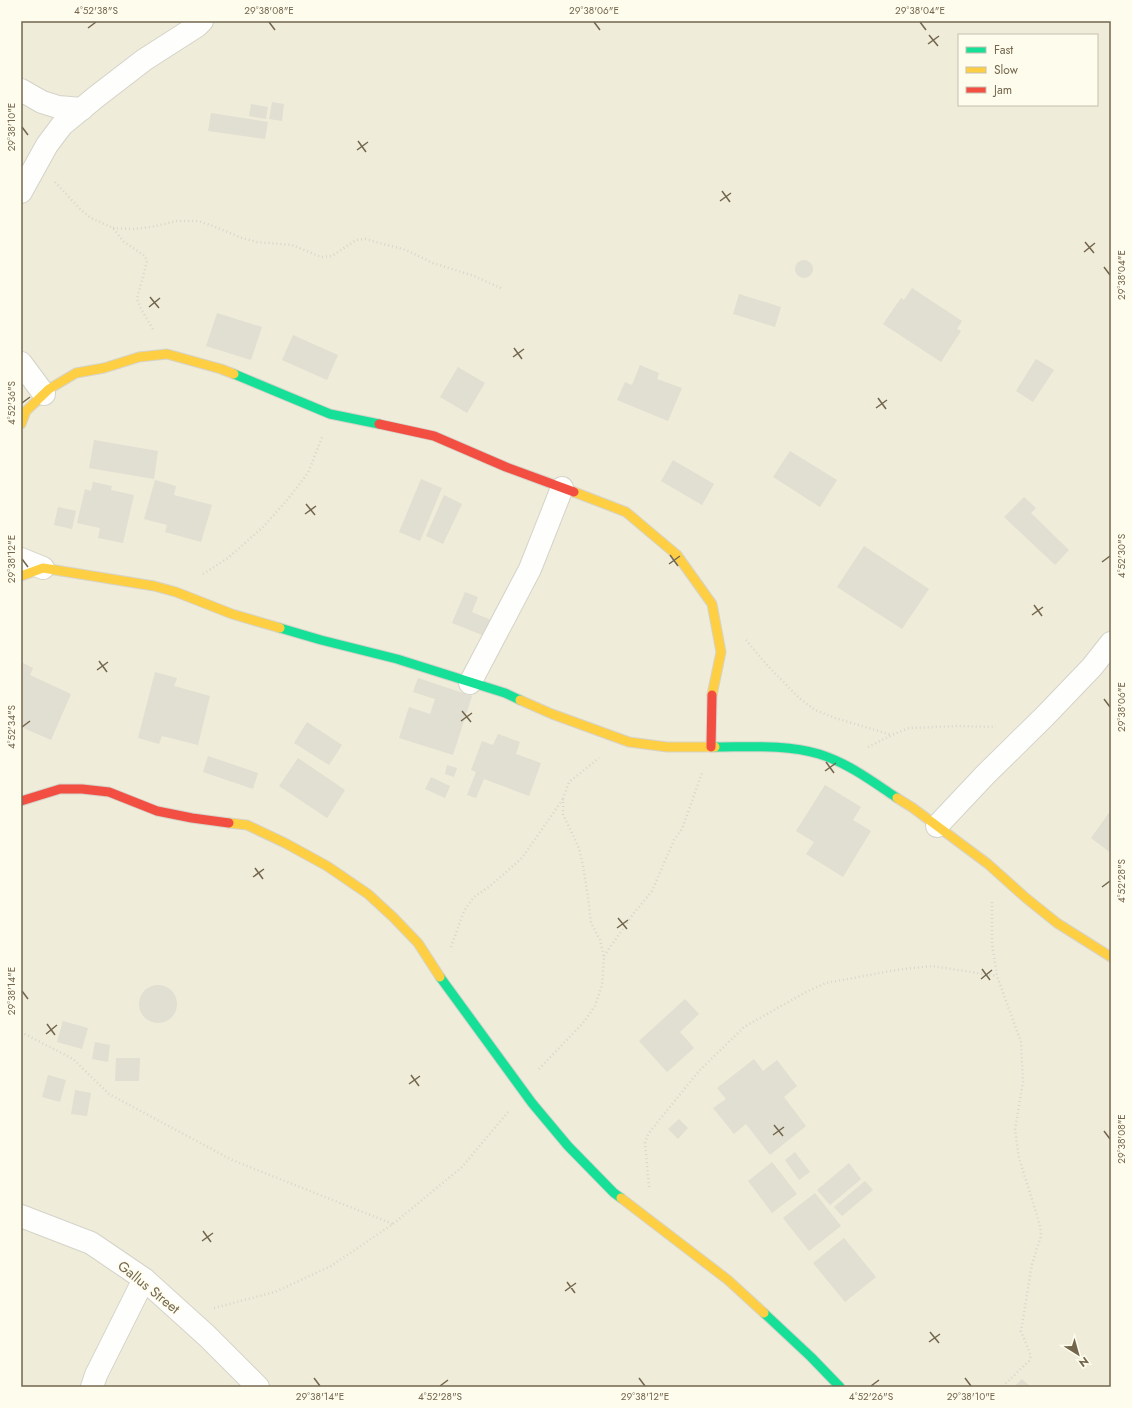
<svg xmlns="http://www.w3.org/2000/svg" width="1132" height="1408" viewBox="0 0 1132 1408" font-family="Jost,sans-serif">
<rect width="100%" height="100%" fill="#f6f6eb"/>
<path fill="#efecd9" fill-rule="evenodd" d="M21 21H1111V1387H21ZM959 35H1097V105H959Z"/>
<g fill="#e1ded2">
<polygon points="272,102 284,104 282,121 269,119"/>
<polygon points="251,104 268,107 266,119 249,116"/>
<polygon points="211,113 268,122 265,139 208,131"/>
<circle cx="804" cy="269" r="9"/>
<polygon points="912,288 962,321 957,329 961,331 941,362 883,324 901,298 904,300"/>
<polygon points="739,294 781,307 775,327 733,314"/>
<polygon points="217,313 262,327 251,360 206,346"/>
<polygon points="293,335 338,355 327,380 282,360"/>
<polygon points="1036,359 1054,370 1033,402 1016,391"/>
<polygon points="640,365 659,373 657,379 682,388 668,421 617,400 625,382 632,385"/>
<polygon points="458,367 485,383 467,413 440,397"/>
<polygon points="94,440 158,451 154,479 89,468"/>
<polygon points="790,451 837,480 820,507 773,477"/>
<polygon points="673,460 714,484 702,505 661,481"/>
<polygon points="421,479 442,488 420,541 399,532"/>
<polygon points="155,480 176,486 174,495 212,505 201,542 165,532 167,525 144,519"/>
<polygon points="93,482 112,486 111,490 134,495 123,543 98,538 100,528 77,523 85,489 91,491"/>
<polygon points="444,495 462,504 443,544 426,536"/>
<polygon points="1024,497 1036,508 1031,513 1069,550 1055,565 1004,517"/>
<polygon points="58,507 76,511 72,529 54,525"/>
<polygon points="864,546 929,589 902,629 837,587"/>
<polygon points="465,592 478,597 472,612 498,623 492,639 452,623"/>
<polygon points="21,662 33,668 30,675 71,694 51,740 21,727"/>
<polygon points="155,672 177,678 174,686 210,696 198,745 162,736 159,744 138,738"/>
<polygon points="418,678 472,696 453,755 399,738 409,707 430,714 435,699 413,692"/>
<polygon points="307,722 342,745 329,765 294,743"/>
<polygon points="498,734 520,742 516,754 541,763 529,796 484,779 476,798 467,795 476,772 471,770 482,741 493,745"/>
<polygon points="208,756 258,773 253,789 203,772"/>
<polygon points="298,758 345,790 327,818 279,786"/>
<polygon points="447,765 457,768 454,777 445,774"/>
<polygon points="431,777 450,786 445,798 425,789"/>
<polygon points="825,785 861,807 853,820 871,831 843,877 806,854 814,842 796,831"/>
<polygon points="1111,810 1111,853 1091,838"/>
<circle cx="158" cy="1004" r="19"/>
<polygon points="685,999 699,1014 680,1032 694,1048 667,1072 639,1041"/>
<polygon points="63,1021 88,1028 82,1049 57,1042"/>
<polygon points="95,1042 110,1045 108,1062 92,1059"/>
<polygon points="116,1058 140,1058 139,1081 115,1081"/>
<polygon points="754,1059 763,1071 777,1060 797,1086 784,1097 806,1126 770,1155 746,1124 734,1134 713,1108 726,1099 717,1088"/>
<polygon points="48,1075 66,1080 60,1102 42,1097"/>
<polygon points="75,1090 91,1093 87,1116 71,1114"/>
<polygon points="679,1119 688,1128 678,1139 668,1129"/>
<polygon points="795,1152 810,1172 799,1180 785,1160"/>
<polygon points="772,1162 797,1194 772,1213 748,1181"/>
<polygon points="849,1163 861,1179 830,1205 817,1190"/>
<polygon points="865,1181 873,1190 842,1216 834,1207"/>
<polygon points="815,1193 841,1226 809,1251 783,1218"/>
<polygon points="844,1238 876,1277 845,1302 813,1263"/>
<polygon points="1022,1379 1031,1387 1014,1387"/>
</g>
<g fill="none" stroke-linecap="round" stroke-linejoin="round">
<g stroke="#d5d3c9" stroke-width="24">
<g id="street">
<polyline points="21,90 42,102 58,107 82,109"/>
<polyline points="21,192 47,145 62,125 96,97 144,60 197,26 202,21"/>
<polyline points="21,363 44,394"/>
<polyline points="21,559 43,568"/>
<polyline points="470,683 530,569 562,488"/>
<polyline points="937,826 985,775 1045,716 1092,667 1111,643"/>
<polyline points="21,1216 91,1243 144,1279 207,1336 258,1387"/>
<polyline points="92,1387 96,1375 144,1279"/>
</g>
</g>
<g stroke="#d6d3c9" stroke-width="11">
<g id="fast">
<polyline points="234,374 330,414 379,424"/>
<polyline points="280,628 321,640 397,659 505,693 520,700"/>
<path d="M715 747C749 747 786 744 819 754 848 763 872 781 897 798"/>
<polyline points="440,977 532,1103 568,1146 614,1193 621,1198"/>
<polyline points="764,1313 811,1357 840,1387"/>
</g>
</g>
<g stroke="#d6d3c9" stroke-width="11">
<g id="slow">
<polyline points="21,424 26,411 49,389 76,373 104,368 139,357 167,354 221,369 234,374"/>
<polyline points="574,492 626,512 677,555 712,604 721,652 712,695"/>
<polyline points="21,576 43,568 154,586 176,592 232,614 280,628"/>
<polyline points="520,700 552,714 629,742 667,747 715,747"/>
<polyline points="897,798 913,808 988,864 1026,898 1057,923 1111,957"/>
<polyline points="229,823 247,825 285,843 327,866 368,894 393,917 418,943 440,977"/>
<polyline points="621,1198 728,1280 764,1313"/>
</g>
</g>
<g stroke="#d6d3c9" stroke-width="11">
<g id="jam">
<polyline points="379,424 434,436 506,467 574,492"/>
<polyline points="711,747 712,695"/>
<polyline points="21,801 60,789 82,789 109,792 157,811 192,818 229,823"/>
</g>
</g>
<g stroke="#d9d6ce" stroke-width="2.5" stroke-dasharray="1 3" stroke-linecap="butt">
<polyline points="55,182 81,210 91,218 113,228 124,242 145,256 147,261 137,299 141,309 153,329"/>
<polyline points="113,228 134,229 151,227 177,221 198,221 213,226 242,238 257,242 292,245 321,257 332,256 356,240 365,239 406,250 433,263 474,276 503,289"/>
<polyline points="203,574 228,558 263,527 288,499 308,473 322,437"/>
<polyline points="746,640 766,664 799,698 815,710 835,718 892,735"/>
<polyline points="868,747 892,735 909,728 957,726 996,727"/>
<polyline points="992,902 992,944 997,976 1021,1042 1023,1082 1015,1130 1019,1158 1040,1225 1041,1236 1032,1264 1021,1331 1031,1356 1029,1361 1002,1387"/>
<polyline points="451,947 464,911 474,897 490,886 522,858 563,799"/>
<polyline points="604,956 634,913 652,891 674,840 682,829 702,773"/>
<polyline points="21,1032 73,1059 109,1094 232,1160 393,1224"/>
<polyline points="539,1069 583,1023 595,1006 602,985 604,957 600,940 591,923 588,897 583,866 579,848 563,814 563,799 569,782 599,758"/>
<polyline points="649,1187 645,1143 648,1134 699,1071 744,1027 806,992 826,983 896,970 932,966 997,976"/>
<polyline points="214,1308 275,1292 331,1266 393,1224 462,1167 508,1112"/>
</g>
<use href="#street" stroke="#fefefc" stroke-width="22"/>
<use href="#fast" stroke="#16e098" stroke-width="9"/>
<use href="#slow" stroke="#ffcf43" stroke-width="9"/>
<use href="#jam" stroke="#f24e42" stroke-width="9"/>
</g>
<path fill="none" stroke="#73664d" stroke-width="1.5" d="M269 22 275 30M594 22 600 30M920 22 926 30M88 28 96 22M929 35 938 46M928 44 939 36M22 127 28 135M358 141 366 152M357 150 368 142M722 191 730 202M720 201 731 193M1085 242 1094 253M1084 252 1095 243M1104 267 1110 275M150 297 159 308M149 307 160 298M514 348 522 359M513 357 524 349M878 398 886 409M22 403 30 397M876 408 887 400M306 504 315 515M305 514 316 506M670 555 678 566M22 559 28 567M1102 562 1110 556M669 564 680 556M1034 605 1042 616M1032 615 1043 607M99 661 107 672M97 670 108 662M1104 699 1110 707M462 711 471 722M461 721 472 713M22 727 30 721M826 762 834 773M825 771 836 763M255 868 263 879M253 877 264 869M1102 887 1110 881M618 918 627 929M617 928 628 920M982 969 990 980M981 979 992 970M22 991 28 999M47 1024 55 1035M46 1034 57 1025M411 1075 419 1086M409 1084 420 1076M774 1125 783 1136M1104 1131 1110 1139M773 1135 784 1127M203 1231 211 1242M202 1241 213 1233M567 1282 575 1293M565 1291 576 1283M930 1332 939 1343M929 1342 940 1334M314 1378 320 1386M639 1378 645 1386M965 1378 971 1386M440 1386 448 1380M871 1386 879 1380"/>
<g text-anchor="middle" stroke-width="3.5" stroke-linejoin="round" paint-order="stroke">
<g font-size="14" fill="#73664d" stroke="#fefced">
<text transform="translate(149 1287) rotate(39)" y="5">Gallus Street</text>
</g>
</g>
<rect width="1132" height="1408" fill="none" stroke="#fefced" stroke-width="44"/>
<rect x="958" y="34" width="140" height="72" fill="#fefced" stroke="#c6c0ad"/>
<rect x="966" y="47" width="20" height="6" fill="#16e098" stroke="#c6c0ad"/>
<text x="994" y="54" font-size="12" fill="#73664d">Fast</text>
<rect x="966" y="67" width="20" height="6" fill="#ffcf43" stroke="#c6c0ad"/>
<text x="994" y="74" font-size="12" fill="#73664d">Slow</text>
<rect x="966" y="87" width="20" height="6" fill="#f24e42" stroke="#c6c0ad"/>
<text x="994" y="94" font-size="12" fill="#73664d">Jam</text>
<g transform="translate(1078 1354) rotate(143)" stroke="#fefced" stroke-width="3" paint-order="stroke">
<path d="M0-3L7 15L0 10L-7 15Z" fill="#73664d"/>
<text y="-6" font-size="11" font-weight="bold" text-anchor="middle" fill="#73664d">N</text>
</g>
<rect x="22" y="22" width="1088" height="1364" fill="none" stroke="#73664d" stroke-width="1.5"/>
<g font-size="10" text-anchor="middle" fill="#73664d">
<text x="96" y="14">4°52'38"S</text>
<text x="269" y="14">29°38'08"E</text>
<text x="594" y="14">29°38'06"E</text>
<text x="920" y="14">29°38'04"E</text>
<text transform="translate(11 127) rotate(-90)" y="4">29°38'10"E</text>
<text transform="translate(1121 275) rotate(-90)" y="4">29°38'04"E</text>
<text transform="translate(11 403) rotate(-90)" y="4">4°52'36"S</text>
<text transform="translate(1121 556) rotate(-90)" y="4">4°52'30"S</text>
<text transform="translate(11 559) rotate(-90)" y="4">29°38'12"E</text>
<text transform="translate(1121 707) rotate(-90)" y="4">29°38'06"E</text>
<text transform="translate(11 727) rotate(-90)" y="4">4°52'34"S</text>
<text transform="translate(1121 881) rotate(-90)" y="4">4°52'28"S</text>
<text transform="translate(11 991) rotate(-90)" y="4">29°38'14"E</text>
<text transform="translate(1121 1139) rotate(-90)" y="4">29°38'08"E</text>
<text x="320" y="1400">29°38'14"E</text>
<text x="440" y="1400">4°52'28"S</text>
<text x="645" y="1400">29°38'12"E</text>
<text x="871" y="1400">4°52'26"S</text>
<text x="971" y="1400">29°38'10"E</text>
</g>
</svg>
